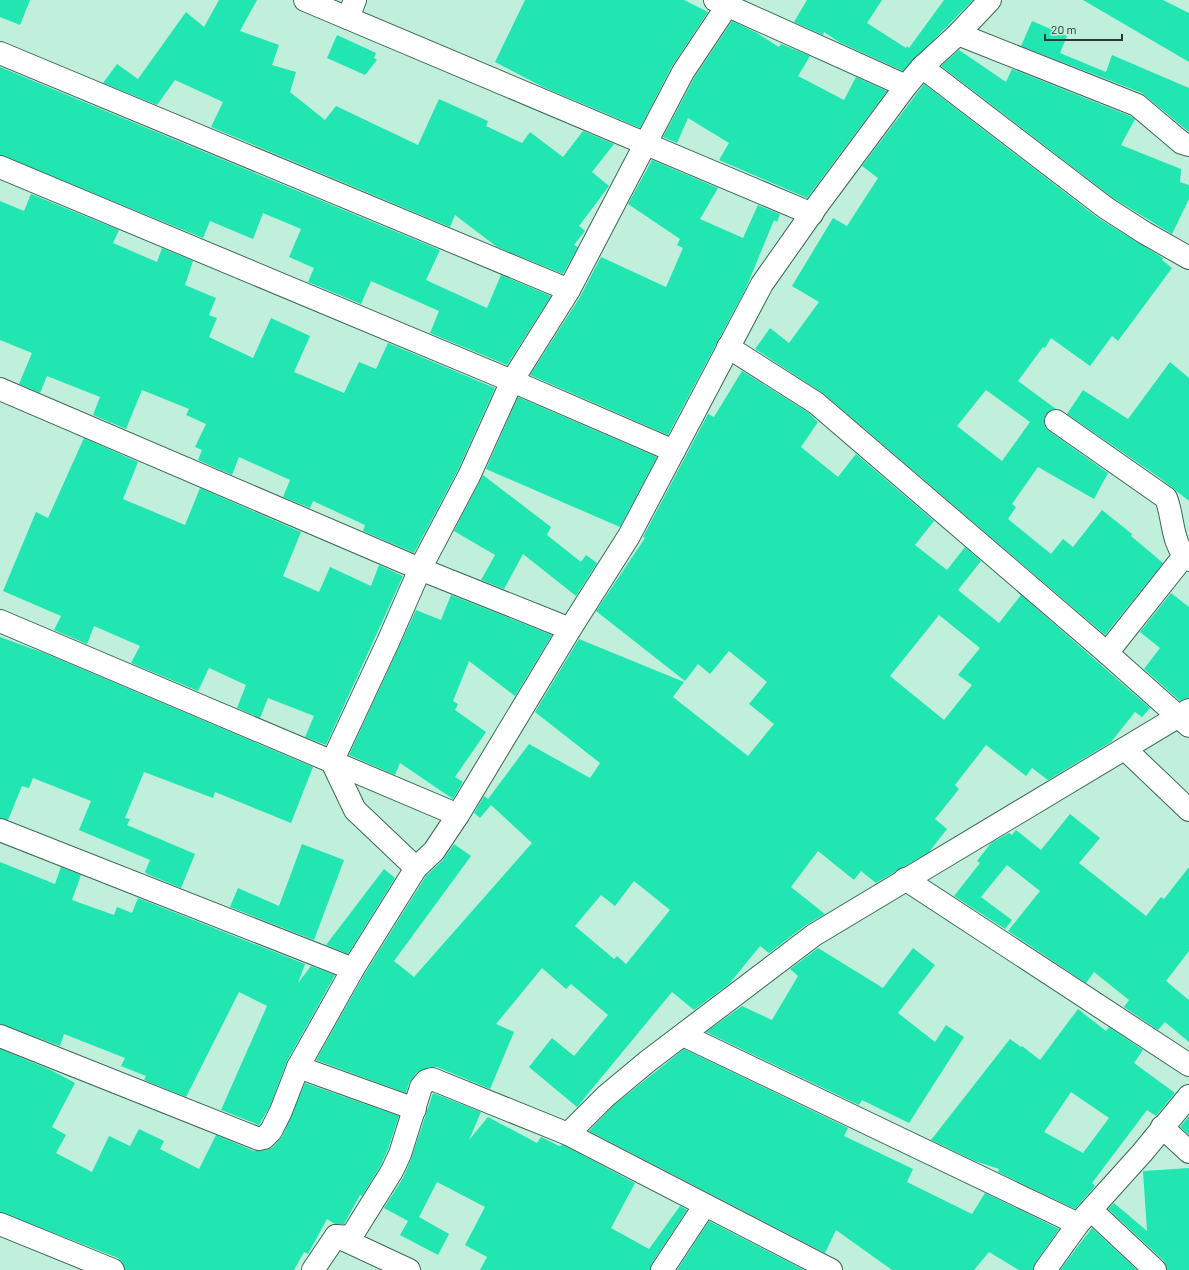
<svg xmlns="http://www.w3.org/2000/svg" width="1189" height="1270" viewBox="0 0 1189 1270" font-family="Barlow,sans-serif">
<rect width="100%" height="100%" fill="#c0efdb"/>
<g fill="#21e6b1" fill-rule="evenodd">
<polygon points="0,0 30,0 20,25 0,17"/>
<polygon points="219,0 257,0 240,31 279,45 272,65 296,72 290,92 325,120 336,106 418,145 439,99 488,121 486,126 522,143 530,132 563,157 583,131 614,144 592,172 609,186 579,226 585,231 574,245 578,247 563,274 497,247 455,215 450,227 211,127 223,102 175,80 157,105 103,83 117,64 138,79 186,12 204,27"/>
<polygon points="525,0 684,0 708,12 672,66 640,128 543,87 495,62"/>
<polygon points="807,0 882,0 867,23 906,48 907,46 909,48 944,0 973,0 903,71 839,42 824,32 823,35 794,22"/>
<polygon points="1083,0 1163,0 1189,13 1189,62"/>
<polygon points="732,21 757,33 779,47 781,44 810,56 798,76 844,100 856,77 887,91 807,198 719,160 729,143 688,118 677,143 663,137 694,78"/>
<polygon points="1032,21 1067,36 1060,53 1106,72 1112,55 1189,88 1189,132 1142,93 1021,46"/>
<polygon points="337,35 376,53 374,58 377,60 365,75 327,58"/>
<polygon points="959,50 1006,82 1012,69 1130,116 1135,119 1121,145 1181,169 1180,182 1189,185 1189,199 1172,234 1113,198 941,66"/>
<polygon points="0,67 440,250 426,280 487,308 501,275 551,296 507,365 430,333 439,311 371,281 361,304 308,282 314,268 289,257 301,229 263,213 253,239 210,221 203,238 0,155"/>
<path d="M924 84 1098 218 1163 258 1162 260 1172 268 1118 341 1112 336 1090 366 1051 338 1045 348 1043 347 1018 381 1056 409 1046 414 1044 420 1045 426 1049 431 1108 473 1094 499 1038 467 1012 504 1016 507 1008 519 1051 554 1063 539 1073 547 1102 510 1132 534 1131 536 1163 563 1105 635 824 394 755 349 770 328 789 343 819 302 792 286 833 218 847 226 878 178 862 166ZM986 390 1030 422 1002 461 957 426Z"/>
<polygon points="652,160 718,188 700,219 743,238 758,205 780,214 777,222 774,220 746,288 668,435 530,375 580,297 601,257 666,287 683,248 677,245 680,239 628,204"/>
<polygon points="31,194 119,230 113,243 157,262 162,248 193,261 185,285 216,298 209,315 217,318 209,337 253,358 271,318 310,336 294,372 344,393 359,362 376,369 388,343 495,388 458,470 414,553 363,531 365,525 313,501 310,508 283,497 290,480 239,457 232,475 198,460 202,450 195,447 206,424 186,415 189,409 142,390 126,429 93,415 100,397 47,376 40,393 19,384 32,353 0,340 0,201 24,211"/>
<polygon points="1170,362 1189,378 1189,501 1160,478 1067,414 1083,390 1128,419"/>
<path d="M742 371 809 413 818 422 801 447 838 477 856 454 934 521 915 545 947 570 965 547 981 561 958 590 999 623 1021 595 1150 708 1142 717 1135 712 1111 742 1048 780 1032 768 1026 776 986 745 955 785 959 789 935 819 947 829 929 852 876 883 861 871 854 880 818 851 791 887 825 914 806 925 769 953 760 946 729 984 694 1010 672 992 577 1107 529 1067 552 1038 574 1056 608 1015 571 984 566 989 542 968 496 1024 514 1032 490 1089 437 1067H429L416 1073 409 1083 406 1093 316 1060 364 975 426 876 443 860 454 844 471 856 394 961 414 977 532 843 491 805 480 818 474 813 484 796 488 799 529 744 590 778 600 763 535 712 579 639 684 682 673 697 748 756 774 724 749 704 767 682 729 651 710 674 698 664 685 681 596 611 645 538 643 537 708 414 714 417ZM939 615 980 648 958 675 972 685 944 720 890 676ZM634 881 670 910 626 964 617 956 614 959 575 926 601 895 615 906Z"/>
<polygon points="518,397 657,457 620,527 486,469"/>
<polygon points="84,438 138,462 123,499 185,525 200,488 301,532 283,576 319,592 330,567 371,586 379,565 403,576 326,745 305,737 314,716 268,698 260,718 237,708 246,685 209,668 198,691 131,663 140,646 94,626 87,644 54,630 61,616 3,591 36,512 48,518"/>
<polygon points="483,475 551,527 547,535 581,562 586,555 597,563 576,596 523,554 504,589 481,580 495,555 454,531"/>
<polygon points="1171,593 1189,607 1189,698 1180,701 1144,669 1160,648 1140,632"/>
<polygon points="451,595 552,635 515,696 469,661 453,701 458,704 455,710 486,732 455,777 463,782 453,799 400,763 395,775 349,755 416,610 441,620"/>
<polygon points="0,637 44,653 313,767 291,823 215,792 213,798 144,772 125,818 130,819 127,825 195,854 181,888 147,874 145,872 150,860 79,830 91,801 33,778 29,788 22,786 8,820 0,818"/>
<polygon points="1070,814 1100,838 1079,863 1146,916 1161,897 1164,899 1189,867 1189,951 1166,981 1189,1000 1189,1042 1165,1022 1158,1030 1124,1007 1129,1000 1094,972 1086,983 1008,931 1040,891 1007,865 981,897 1012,920 1005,929 954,896 980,863 977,861 991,843 1009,833 1012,835 1016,830 1041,850"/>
<polygon points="302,844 344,860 314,940 230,907 238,888 279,906"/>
<polygon points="0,862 55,884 61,867 81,875 72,900 114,915 117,907 132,913 138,898 305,964 298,983 311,966 335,975 287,1061 270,1106 259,1125 221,1110 267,1006 239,992 186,1097 144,1080 146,1076 121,1066 125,1058 64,1034 60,1046 0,1024"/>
<polygon points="384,869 395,878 348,954 326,945"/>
<polygon points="818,948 883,988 913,948 935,965 898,1013 935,1042 946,1025 964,1037 909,1123 862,1100 859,1105 706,1032 742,1006 772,1020 798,976 790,969"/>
<path d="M1078 1009 1106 1031 1109 1027 1143 1050 1134 1063 1175 1093 1156 1116 1147 1110 1092 1183 1095 1186 1075 1209 998 1172 999 1169 975 1161 931 1140 1010 1039 1021 1047 1022 1046 1040 1060ZM1071 1092 1109 1118 1083 1153 1044 1132Z"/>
<polygon points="0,1049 51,1070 75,1083 52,1127 66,1135 56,1153 92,1172 109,1136 130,1146 139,1129 164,1141 160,1149 199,1169 216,1135 254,1151 267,1150 273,1147 282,1137 305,1083 399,1116 388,1149 381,1165 362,1196 360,1195 344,1224 335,1224 327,1219 308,1254 304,1252 294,1270 125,1270 123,1263 118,1258 0,1212"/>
<polygon points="684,1049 848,1128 844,1136 913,1169 907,1182 972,1214 985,1193 1059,1229 1035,1263 1033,1270 1019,1270 989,1252 974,1270 892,1270 836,1230 825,1253 589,1131 614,1105"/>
<polygon points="433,1093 481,1112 469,1140 488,1117 537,1143 541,1137 559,1146 563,1145 635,1183 611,1228 649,1249 680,1206 687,1210 652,1263 650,1270 480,1270 487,1257 465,1245 485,1207 437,1182 419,1217 449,1234 438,1255 400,1235 408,1221 384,1208 403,1178 411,1159"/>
<polygon points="1189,1116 1189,1135 1180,1127"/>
<polygon points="1189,1168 1189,1270 1167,1270 1164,1261 1108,1209 1114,1203 1147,1231 1143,1171"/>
<polygon points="709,1221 804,1270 677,1270"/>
<polygon points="1092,1228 1137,1270 1060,1270"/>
</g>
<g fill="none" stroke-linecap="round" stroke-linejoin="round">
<g stroke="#3c6857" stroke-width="24">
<g id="minor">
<polyline points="305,0 812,214"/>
<polyline points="715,0 906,86"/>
<polyline points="348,18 355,0"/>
<polyline points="958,34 1137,105 1182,143 1189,145"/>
<polyline points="0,53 569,290"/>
<polyline points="922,67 1106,208 1145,233 1189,258"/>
<polyline points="0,167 512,381 674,451"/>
<polyline points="728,347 816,403 1107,653 1189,726"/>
<polyline points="0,389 420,569 570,629"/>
<path d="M1056 421 1166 498C1174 518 1171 545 1189 560"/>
<polyline points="0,621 458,815"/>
<polyline points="1107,653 1184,556"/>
<polyline points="1125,749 1189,810"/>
<polyline points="0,830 353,969"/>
<polyline points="416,868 355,810 332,762 388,642 420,569 469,476 512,381 569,290 683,72 731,0"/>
<polyline points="905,879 1189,1065"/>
<polyline points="683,1035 1078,1224"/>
<polyline points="0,1036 259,1139 264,1138 271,1131 281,1111 298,1067 353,969 416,868 434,851 458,815 570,629 629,536 762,284 819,203 906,86 922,67 958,34 990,0"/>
<polyline points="298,1067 415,1109"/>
<polyline points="1162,1127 1189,1152"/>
<polyline points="568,1134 606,1096 648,1061 814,935 1189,710"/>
<polyline points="1091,1210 1155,1270"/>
<polyline points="0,1224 113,1270"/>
<polyline points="336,1236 409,1270"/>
<polyline points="313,1270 336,1236 351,1237 392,1171 400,1154 421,1087 426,1081 432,1079 568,1134 831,1270"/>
<polyline points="662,1270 705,1205"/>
<polyline points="1045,1270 1078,1224 1142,1153 1189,1096"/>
</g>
</g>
<use href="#minor" stroke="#fff" stroke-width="22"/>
</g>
<path d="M1045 34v6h77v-6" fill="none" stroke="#253831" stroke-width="2"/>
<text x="1051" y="34" font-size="12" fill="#253831" stroke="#c0efdb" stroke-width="3" paint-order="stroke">20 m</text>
</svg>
